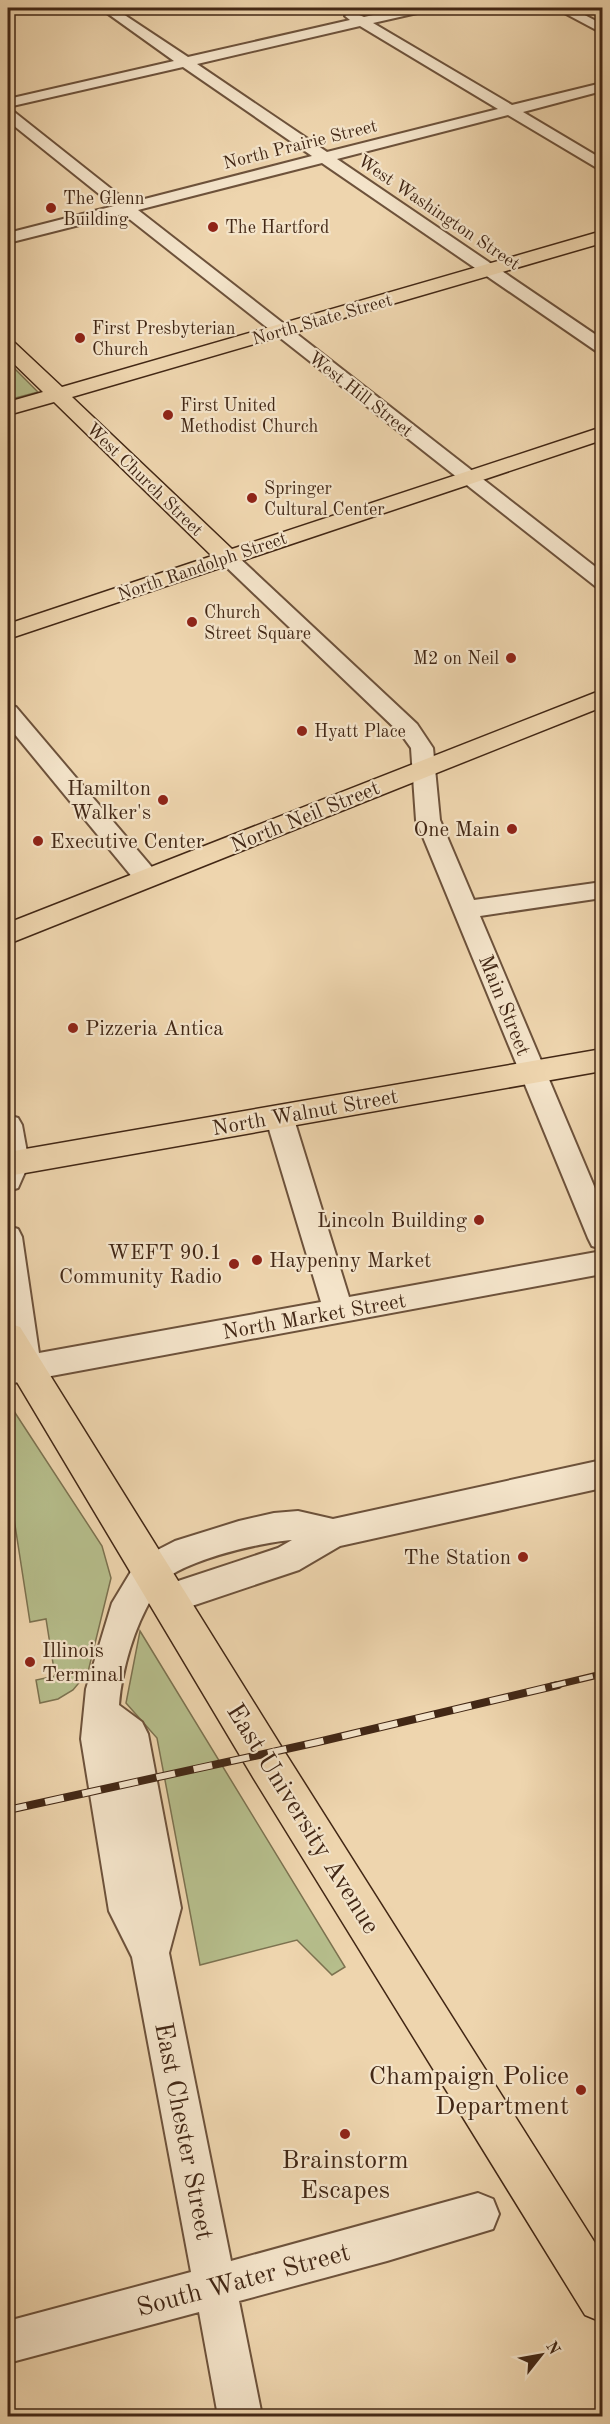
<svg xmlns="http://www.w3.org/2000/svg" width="610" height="2424" viewBox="0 0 610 2424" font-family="'Old Standard TT',serif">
<rect width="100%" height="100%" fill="#eed5ae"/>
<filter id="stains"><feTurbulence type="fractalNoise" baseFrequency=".00333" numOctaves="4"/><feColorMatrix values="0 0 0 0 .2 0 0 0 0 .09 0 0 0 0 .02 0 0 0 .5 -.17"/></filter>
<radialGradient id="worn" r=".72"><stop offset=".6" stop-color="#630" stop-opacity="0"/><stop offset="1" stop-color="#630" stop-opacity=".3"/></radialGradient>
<g fill="#b6be8c" stroke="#7c7250" stroke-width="1.5">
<polygon points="8,362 38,392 8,400"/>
<polygon points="8,1402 102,1546 111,1578 88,1672 73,1690 58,1699 40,1703 36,1680 55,1676 46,1619 30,1622 8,1480"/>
<polygon points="140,1631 345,1967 332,1975 297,1940 200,1965 157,1738 126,1703"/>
</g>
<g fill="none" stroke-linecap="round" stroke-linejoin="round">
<g stroke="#6d523b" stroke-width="4">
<g id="minor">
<path d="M100 8H114L188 57 350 20 345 16 352 12 364 17 406 8H427L426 11 373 23 512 105 602 83V91L523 112 602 159V169L597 168 508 115 337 159 602 339V352L596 351 322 163 138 210 602 572V588L595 586 123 214 8 243V233L114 206 8 121V110L13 111 129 203 312 156 183 67 8 107V99L174 61ZM360 26 498 109 327 152 197 64Z"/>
<polygon points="555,8 571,8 602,24 602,33"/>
<polygon points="227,551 234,553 417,724 433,748 440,820 474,900 602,882 602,898 480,916 602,1205 602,1249 592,1246 588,1238 416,820 411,748 401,734 220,561 217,557 220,553"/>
<polygon points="8,705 16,707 156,872 159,878 156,884 147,886 138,884 8,726"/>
<polygon points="279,1106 289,1109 293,1116 349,1297 602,1251 602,1274 8,1384 8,1358 10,1358 8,1337 8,1226 18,1229 22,1237 39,1353 321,1302 265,1116 269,1109"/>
<polygon points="8,1115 18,1118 22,1125 29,1163 18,1188 8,1191"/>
<path d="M602 1460V1488L340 1546 299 1570 168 1614 156 1610 151 1599 153 1596C134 1628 122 1668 119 1705L142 1722 148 1734 181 1908 169 1953 231 2261 478 2193 493 2199 499 2214 493 2229 387 2261 239 2301 262 2416H218L199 2312 8 2363V2321L191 2272 132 1957 109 1911 81 1739 86 1689 112 1603 138 1560 175 1541 239 1521 274 1513 298 1511 333 1519ZM292 1540 278 1548 157 1588C173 1562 262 1542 292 1540Z"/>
</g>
</g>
<g stroke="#422715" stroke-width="3">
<g id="major">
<polygon points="602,231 602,243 72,397 232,549 602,427 602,440 8,639 8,624 212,556 54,402 8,415 8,402 43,392 8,358 8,341 15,343 62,387"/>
<polygon points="602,690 602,707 8,944 8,923"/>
<polygon points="602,1049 602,1071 8,1176 8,1152"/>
<polygon points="8,1323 20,1327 284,1751 602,2254 602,2322 585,2315 254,1779 8,1367"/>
</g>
</g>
<use href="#minor" fill="#f4e4ca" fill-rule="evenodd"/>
<use href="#major" fill="#eed5ae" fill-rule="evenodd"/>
<g stroke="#422715" stroke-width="7">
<polyline id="rail-far1" points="552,1686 602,1674"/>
</g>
<g stroke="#422715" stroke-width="8">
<polyline id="rail" points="8,1810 318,1742 558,1685"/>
</g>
<use href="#rail-far1" stroke="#f4e4ca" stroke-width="4.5" stroke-dasharray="14" stroke-linecap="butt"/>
<use href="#rail" stroke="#f4e4ca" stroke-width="6" stroke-dasharray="19" stroke-linecap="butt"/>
</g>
<g fill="#8f2418" stroke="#f4e4ca" stroke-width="2">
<circle cx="51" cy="208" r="6"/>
<circle cx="213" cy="227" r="6"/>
<circle cx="80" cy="338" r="6"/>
<circle cx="168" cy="415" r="6"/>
<circle cx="252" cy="498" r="6"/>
<circle cx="192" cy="622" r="6"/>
<circle cx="511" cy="658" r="6"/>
<circle cx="302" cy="731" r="6"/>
<circle cx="163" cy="800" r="6"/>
<circle cx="512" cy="829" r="6"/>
<circle cx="38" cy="841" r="6"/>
<circle cx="73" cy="1028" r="6"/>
<circle cx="479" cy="1220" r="6"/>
<circle cx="257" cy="1260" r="6"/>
<circle cx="234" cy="1264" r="6"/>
<circle cx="523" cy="1557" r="6"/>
<circle cx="30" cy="1662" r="6"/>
<circle cx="581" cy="2090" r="6"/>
<circle cx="345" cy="2134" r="6"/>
</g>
<g text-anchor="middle" stroke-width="4.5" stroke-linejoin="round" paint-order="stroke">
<g font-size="18" fill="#422715" stroke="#f4e4ca">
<text transform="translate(300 144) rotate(-14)" y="6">North Prairie Street</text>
<text transform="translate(439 212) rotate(34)" y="6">West Washington Street</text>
<text transform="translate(322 319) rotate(-16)" y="6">North State Street</text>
<text transform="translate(361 394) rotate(38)" y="6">West Hill Street</text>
<text transform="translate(145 479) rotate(44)" y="6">West Church Street</text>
<text transform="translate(202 566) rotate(-19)" y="6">North Randolph Street</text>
</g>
<g font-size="18" fill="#422715" stroke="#f4e4ca" text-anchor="start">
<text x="63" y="204">The Glenn<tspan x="63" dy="21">Building</tspan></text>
<text x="225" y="233">The Hartford</text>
<text x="92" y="334">First Presbyterian<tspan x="92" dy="21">Church</tspan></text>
<text x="180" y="411">First United<tspan x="180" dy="21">Methodist Church</tspan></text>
<text x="264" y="494">Springer<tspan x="264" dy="21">Cultural Center</tspan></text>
<text x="204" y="618">Church<tspan x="204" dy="21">Street Square</tspan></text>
<text x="499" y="664" text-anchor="end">M2 on Neil</text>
<text x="314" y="737">Hyatt Place</text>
</g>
<g font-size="21" fill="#422715" stroke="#f4e4ca" text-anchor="end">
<text x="151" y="795">Hamilton<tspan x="151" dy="24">Walker's</tspan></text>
<text x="500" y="836">One Main</text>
<text x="50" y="848" text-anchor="start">Executive Center</text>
<text x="85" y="1035" text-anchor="start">Pizzeria Antica</text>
<text x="467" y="1227">Lincoln Building</text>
<text x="222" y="1259">WEFT 90.1<tspan x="222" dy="24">Community Radio</tspan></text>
<text x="269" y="1267" text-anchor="start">Haypenny Market</text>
<text x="511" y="1564">The Station</text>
<text x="42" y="1657" text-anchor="start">Illinois<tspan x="42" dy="24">Terminal</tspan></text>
</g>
<g font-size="21" fill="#422715" stroke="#f4e4ca">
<text transform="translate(305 816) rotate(-22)" y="7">North Neil Street</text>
<text transform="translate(505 1005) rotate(68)" y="7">Main Street</text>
<text transform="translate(305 1112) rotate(-10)" y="7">North Walnut Street</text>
<text transform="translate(314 1316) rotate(-10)" y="7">North Market Street</text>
</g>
<g font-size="26" fill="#422715" stroke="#f4e4ca">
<text transform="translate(304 1818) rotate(58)" y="9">East University Avenue</text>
<text transform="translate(185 2131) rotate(79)" y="9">East Chester Street</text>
<text transform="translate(243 2279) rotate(-15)" y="9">South Water Street</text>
</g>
<g font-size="26" fill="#422715" stroke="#f4e4ca" text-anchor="end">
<text x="569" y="2084">Champaign Police<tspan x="569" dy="30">Department</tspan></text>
<text x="345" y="2168" text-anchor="middle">Brainstorm<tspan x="345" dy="30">Escapes</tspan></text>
</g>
</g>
<rect width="610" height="2424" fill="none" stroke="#eed5ae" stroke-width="30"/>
<rect x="9" y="9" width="592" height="2406" fill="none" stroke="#422715" stroke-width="3"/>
<rect x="15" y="15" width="580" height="2394" fill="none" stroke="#422715" stroke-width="1.5"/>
<g transform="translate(541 2355) rotate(59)" stroke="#f4e4ca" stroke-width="4.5" paint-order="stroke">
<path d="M0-4.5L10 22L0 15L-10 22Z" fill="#422715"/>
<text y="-9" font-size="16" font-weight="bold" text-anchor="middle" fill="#422715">N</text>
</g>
<rect width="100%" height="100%" filter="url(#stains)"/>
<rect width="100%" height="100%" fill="url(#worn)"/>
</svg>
